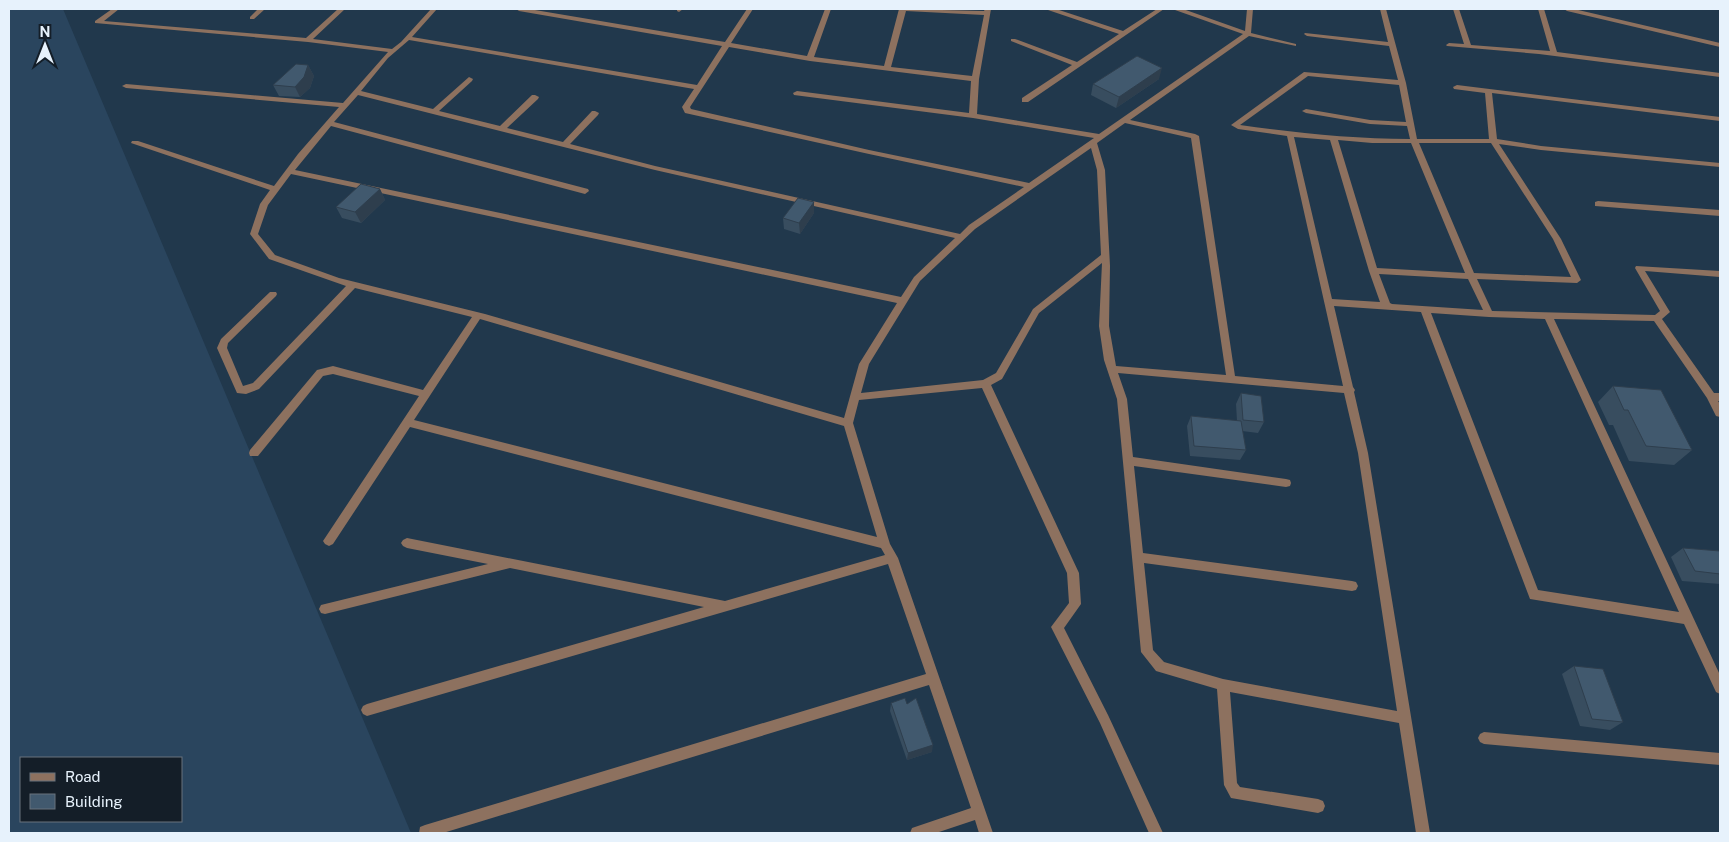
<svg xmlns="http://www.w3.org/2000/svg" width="1729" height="842" viewBox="0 0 1729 842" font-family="'Public Sans',sans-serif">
<rect width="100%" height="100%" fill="#21384c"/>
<path fill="#2a455e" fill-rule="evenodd" d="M9 9H63L411 833H9ZM21 758H181V821H21Z"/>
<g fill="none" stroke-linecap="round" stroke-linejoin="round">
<g fill="#8d715f" fill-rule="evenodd">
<path d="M112 9H119L104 21 306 38 338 9H345L313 39 392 49 401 42 431 9H437L412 37 697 85 722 46 519 11 516 9H529L725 42 747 9H753L731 43 807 56 825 9H831L814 57 884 66 899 9 984 11 985 9H991L979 79 977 114 1099 134 1243 34 1175 10 1174 9H1183L1245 31 1247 9H1253L1251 33 1296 44V46L1249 36 1130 120 1195 134 1199 136 1235 376 1343 386 1287 136 1238 129 1231 125 1304 72 1398 80 1389 46 1307 36 1304 34 1305 33 1388 42 1380 9H1386L1406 83 1417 139H1489L1485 93 1454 89 1453 87 1457 85 1720 117V121L1492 93 1497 139 1541 146 1720 163V167L1541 150 1499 144 1561 239 1581 280 1577 283 1477 279 1492 311 1655 315 1660 311 1635 268 1636 266 1720 271V277L1645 271 1670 312 1662 319 1714 393H1720V401H1718L1720 404V417L1716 416 1707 398 1654 321 1554 319 1720 675V694L1716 692 1684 624 1530 599 1421 312 1334 306 1353 387 1355 390 1354 392 1368 453 1430 833H1416L1399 723 1230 692 1237 783 1240 787 1318 799 1323 801 1325 806 1323 811 1318 813 1231 798 1224 785 1217 689 1156 671 1141 652 1117 399 1104 360 1099 326 1102 263 1039 313 1002 379 991 385 1079 573 1081 604 1064 628 1108 715 1163 833H1149L1100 723 1051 627 1069 603 1067 573 982 388 859 400 853 423 890 544 898 558 993 833H979L975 820 936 833H910L912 828 971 808 929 685 443 833H419L420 827 425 825 926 674 888 564 367 716 363 714 361 710 363 706 367 704 704 607 510 568 325 614 321 613 319 609 321 605 325 604 488 564 407 548 403 546 401 543 403 540 407 538 725 601 885 555 881 548 410 427 333 544 329 546 325 544 323 541 325 538 419 396 333 374 323 376 258 456H250L249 453 250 450 317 370 333 366 423 390 472 317 355 288 259 389 246 394 237 393 217 348 221 339 270 292H276L277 294 276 296 228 343 227 348 243 386 253 383 346 286 269 259 250 234 260 204 270 190 131 143 132 141H138L274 186 298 154 339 107 126 88 122 86 126 84 343 103 388 52 308 42 95 23V21ZM906 11 984 15 972 76 891 67ZM409 40 694 89 682 107 685 113 869 154 1024 187 969 225 960 234 655 166 570 144 598 115 599 113 595 111H592L563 142 507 128 538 99 539 97 535 95H532L500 126 439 111 472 81 473 79 469 77 433 109 361 91 388 58ZM729 47 810 61 971 81 969 113 797 91 793 93 794 95 973 118 1094 138 1029 183 869 150 691 109 690 107ZM1308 76 1399 85 1406 122 1370 120 1306 109 1302 111 1306 113 1370 124 1407 126 1410 139C1353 139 1296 133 1240 125ZM358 95 655 170 955 238 914 277 901 297 295 170 331 126 585 194 589 191 588 189 334 122ZM1125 123 1191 138 1226 375 1116 366 1109 326 1110 266 1105 170 1097 143ZM1294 137 1330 140 1369 271 1380 302 1332 299ZM1338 140 1372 143H1411L1465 273 1377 268ZM1419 143H1491L1553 239 1571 277 1474 273ZM1091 148 1097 170 1101 255 1033 309 996 373 983 380 861 393 869 364 920 281 975 229ZM291 174 897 303 859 364 844 418 485 314 339 278 275 255 258 234 268 205ZM1379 274 1468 279 1483 310 1392 304 1390 303ZM1431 313 1489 317 1545 319 1679 612 1538 590ZM480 319 844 426 877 537 414 420ZM1118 373 1344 393 1358 453 1397 711 1223 679 1164 662 1153 650 1144 563 1352 591 1356 590 1358 586 1356 582 1352 581 1143 553 1134 466 1286 487 1290 486 1291 483 1290 480 1286 479 1133 457 1127 399Z"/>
<polygon points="258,9 265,9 254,19 250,19 250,17"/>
<polygon points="677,9 683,9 679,12 677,11"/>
<polygon points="1047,9 1056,9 1123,31 1157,9 1164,9 1028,102 1022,102 1022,98 1072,65 1011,41 1011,39 1015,39 1077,62 1119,34 1048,10"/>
<polygon points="1453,9 1459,9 1471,45 1550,51 1538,9 1544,9 1557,52 1720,73 1720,77 1539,54 1447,46 1446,45 1449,43 1464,44"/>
<polygon points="1564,9 1574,9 1720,43 1720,47 1567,11"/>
<polygon points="1598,201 1720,210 1720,216 1595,206 1595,202"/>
<polygon points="1484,732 1720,753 1720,765 1484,744 1480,742 1478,738 1480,734"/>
</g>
</g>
<g fill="#384d5f">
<polygon points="308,65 314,76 310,88 300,97 279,96 273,85"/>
<polygon points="1159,79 1116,108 1091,95 1093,84"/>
<polygon points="380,189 385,200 361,223 342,218 336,207"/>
<polygon points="814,213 800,234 784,229 783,218"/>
<polygon points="1613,386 1692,450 1674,465 1629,461 1613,425 1609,425 1598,402"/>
<polygon points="1241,393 1264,422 1258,433 1242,431 1246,450 1240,460 1190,456 1187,426 1191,416 1237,421 1236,404"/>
<polygon points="1683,548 1720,551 1720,584 1682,581 1671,557"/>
<polygon points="1574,666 1623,722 1610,730 1580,726 1562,674"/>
<polygon points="891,703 907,704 932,752 907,760 890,711"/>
</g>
<g fill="#2e3e4d">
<polygon points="308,65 314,76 310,88 300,97 295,87"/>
<polygon points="1162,68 1159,79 1116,108 1119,97"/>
<polygon points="380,189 385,200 361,223 355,212"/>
<polygon points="814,202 814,213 800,234 799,223"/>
<polygon points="933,745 932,752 907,760 908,753"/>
</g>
<g fill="#41596e" stroke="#2e3e4d">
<polygon points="1137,56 1162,68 1119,97 1093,84"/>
<polygon points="296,64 308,65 304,77 295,87 273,85"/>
<polygon points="361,184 380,189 355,212 336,207"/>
<polygon points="798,198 814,202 799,223 783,218"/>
<polygon points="1613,386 1661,390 1692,450 1646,446 1628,410 1624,410"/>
<polygon points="1241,393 1261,396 1264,422 1243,420"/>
<polygon points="1191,416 1241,421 1246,450 1194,446"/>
<polygon points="1683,548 1720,551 1720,574 1695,571"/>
<polygon points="1574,666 1603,669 1623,722 1592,719"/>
<polygon points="905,698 907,704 916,698 933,745 908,753 891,703"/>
</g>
<rect width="1729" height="842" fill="none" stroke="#e7f2fc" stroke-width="20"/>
<rect x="20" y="757" width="162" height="65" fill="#141e28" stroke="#68737d"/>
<rect x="30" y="773" width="25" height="8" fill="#8d715f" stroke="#68737d"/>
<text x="65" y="782" font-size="15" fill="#e7f2fc">Road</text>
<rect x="30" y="794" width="25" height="15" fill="#41596e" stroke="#68737d"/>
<text x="65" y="807" font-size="15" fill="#e7f2fc">Building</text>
<g transform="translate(45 45)" stroke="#141e28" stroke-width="4" paint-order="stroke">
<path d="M0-4L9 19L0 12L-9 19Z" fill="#e7f2fc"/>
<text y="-8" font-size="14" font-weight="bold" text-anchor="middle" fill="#e7f2fc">N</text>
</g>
</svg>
